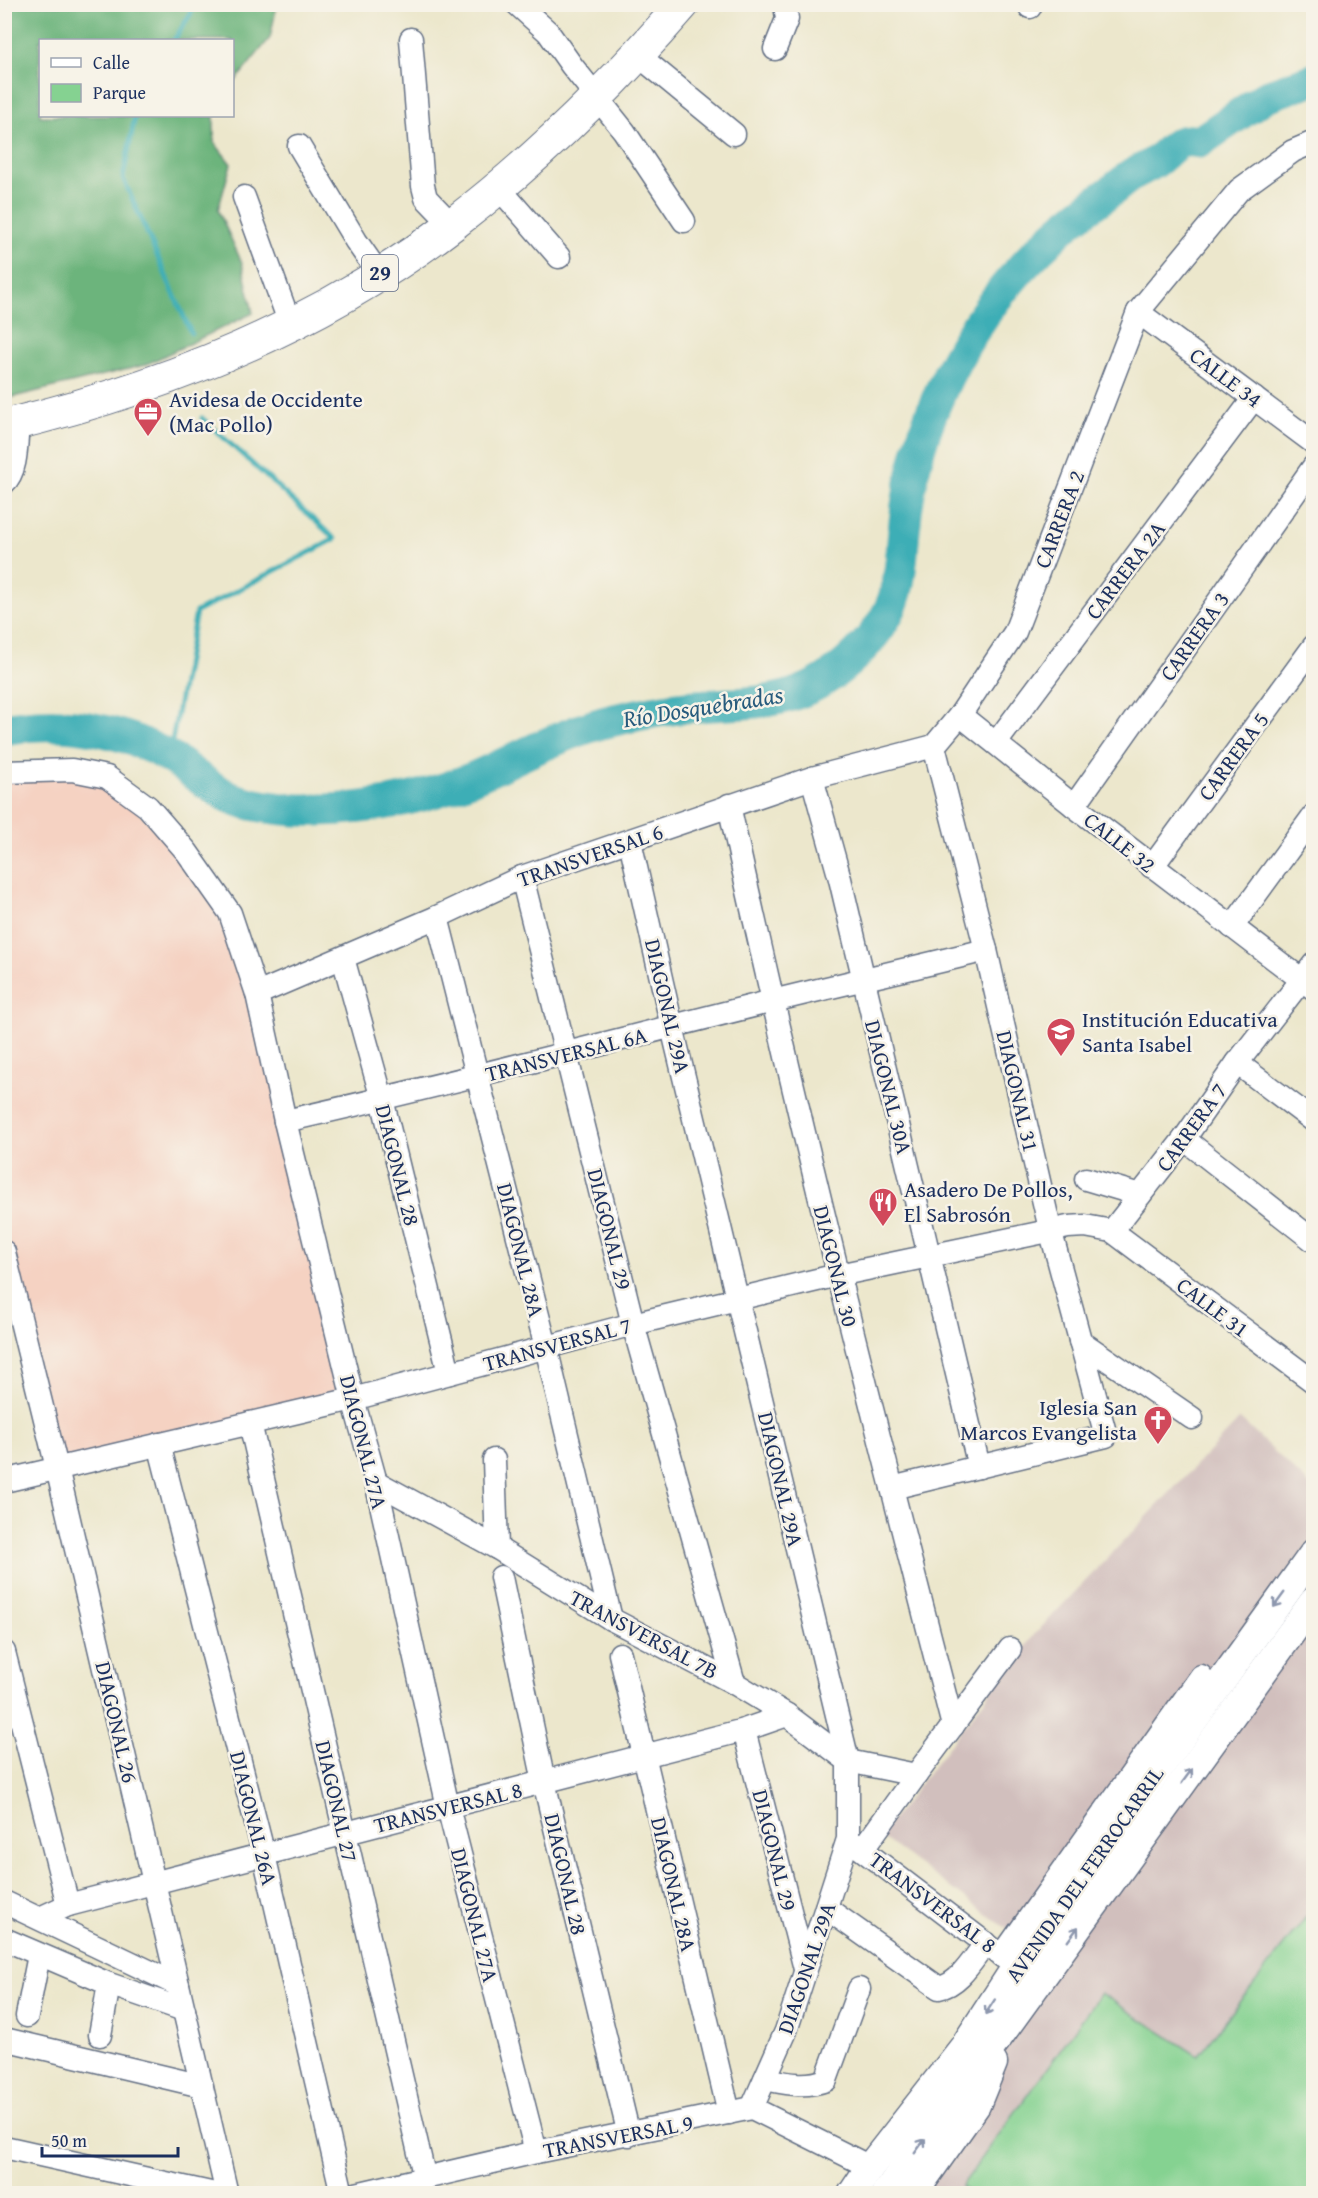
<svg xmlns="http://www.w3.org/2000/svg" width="1318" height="2198" viewBox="0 0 1318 2198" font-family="'Gentium Book Plus',serif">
<rect width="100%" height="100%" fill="#f7f3e8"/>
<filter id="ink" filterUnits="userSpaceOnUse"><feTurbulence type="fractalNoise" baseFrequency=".0167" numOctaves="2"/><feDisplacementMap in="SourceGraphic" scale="12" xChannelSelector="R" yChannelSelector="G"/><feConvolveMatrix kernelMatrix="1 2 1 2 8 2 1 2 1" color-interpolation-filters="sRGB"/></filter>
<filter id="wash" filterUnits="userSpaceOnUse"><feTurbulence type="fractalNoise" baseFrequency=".008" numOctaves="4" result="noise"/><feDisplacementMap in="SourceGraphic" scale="24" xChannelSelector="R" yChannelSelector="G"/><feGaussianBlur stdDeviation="1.35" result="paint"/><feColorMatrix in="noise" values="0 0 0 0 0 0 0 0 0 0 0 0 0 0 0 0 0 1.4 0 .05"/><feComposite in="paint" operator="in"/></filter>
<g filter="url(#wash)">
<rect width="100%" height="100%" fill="#ece7cc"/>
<polygon fill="#f5d2c2" points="4,772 107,777 230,913 353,1399 57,1468 5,1252"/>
<g fill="#d1bfbd">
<polygon points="1240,1419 1313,1488 1313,1539 1017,1936 880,1836 1034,1635"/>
<polygon points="1313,1601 1313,2193 915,2194 1008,2025"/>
</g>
<polygon fill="#85d291" stroke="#508078" stroke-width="1.5" points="1313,1908 1313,2193 972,2194 961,2187 1101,1993 1198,2056"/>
<polygon fill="#6cb47b" stroke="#44726c" stroke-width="1.5" points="4,5 277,5 270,38 233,84 232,40 40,40 40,116 214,116 214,142 231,164 218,210 242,263 253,313 145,365 5,399"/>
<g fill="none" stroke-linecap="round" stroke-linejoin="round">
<g stroke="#3daeb6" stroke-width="5">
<polyline points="174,40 191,13 189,4"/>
<polyline points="135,116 123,178 191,333"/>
<polyline points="169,757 196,612 335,539 202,418"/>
</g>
<path stroke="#3daeb6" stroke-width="33" d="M4 729C64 718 126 729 177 762 200 778 222 798 251 804 320 819 408 805 473 778 516 759 557 736 602 723 630 716 658 710 687 707 750 701 796 709 848 662 868 644 889 619 896 592 902 570 902 545 905 522 907 499 912 476 918 453 943 367 991 291 1058 232 1075 216 1095 203 1114 189 1120 184 1126 179 1132 175 1141 169 1151 166 1159 159 1174 147 1178 137 1199 142L1266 96 1314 79"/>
</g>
</g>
<g filter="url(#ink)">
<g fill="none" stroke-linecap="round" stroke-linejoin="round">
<g stroke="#646f84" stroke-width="25">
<g id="minor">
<polyline points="517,4 548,32 572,66 624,131 684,221"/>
<polyline points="1029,4 1030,7"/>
<polyline points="411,39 423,186 426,198 452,225"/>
<polyline points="775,49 787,19 785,4"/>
<polyline points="638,55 734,134"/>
<polyline points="299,146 356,241 379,274"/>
<polyline points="499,188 559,257"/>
<polyline points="244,197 290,324"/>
<polyline points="1138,312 1314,443"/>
<path d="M4 483C18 471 16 440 18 423"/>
<polyline points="960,715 1074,806 1314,989"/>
<polyline points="996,743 1254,398"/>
<polyline points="934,746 960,715 1015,632 1138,312 1239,190 1293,151 1314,142"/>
<polyline points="4,772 72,770 107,777 148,807 187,852 230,913 257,994 285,1121 353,1399 376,1482 448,1807 536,2152"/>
<polyline points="812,778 840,879 979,1467"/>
<path d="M729 805C796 1114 874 1420 953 1726"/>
<polyline points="1074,806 1314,466"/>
<polyline points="630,841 672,1027 848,1761 848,1839 786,2031 752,2108"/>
<polyline points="1152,867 1314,646"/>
<polyline points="522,877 633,1324 734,1683"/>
<polyline points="437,917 546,1347 611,1619"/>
<polyline points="1232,927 1314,815"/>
<polyline points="343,958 382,1099 449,1373"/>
<polyline points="257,994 437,917 522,877 812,778 934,746"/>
<polyline points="1237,1063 1314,1121"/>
<path d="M285 1121C447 1085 608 1042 769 1002 841 984 914 968 986 950"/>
<polyline points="1184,1139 1314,1241"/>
<polyline points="1086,1179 1140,1195"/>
<polyline points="1112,1231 1184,1139 1237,1063 1314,964"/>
<polyline points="4,1252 57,1468 227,2194"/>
<polyline points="1080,1341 1192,1418"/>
<polyline points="250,1423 425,2179"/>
<polyline points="159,1444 264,1855 342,2194"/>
<polyline points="494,1460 497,1548"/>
<polyline points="4,1481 353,1399 633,1324 838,1275 1068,1227 1085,1226 1112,1231 1314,1382"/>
<polyline points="376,1482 497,1548 611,1619 734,1683 787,1715 848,1761 916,1775"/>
<polyline points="892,1488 1106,1436 1050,1229 986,950 934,746"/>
<polyline points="501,1577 544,1782 629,2135"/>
<polyline points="4,1652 68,1905"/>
<polyline points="620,1654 729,2113"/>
<polyline points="744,1730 805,1969"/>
<polyline points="852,1842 1014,1965"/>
<polyline points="863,1849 916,1775 1010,1649"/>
<polyline points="4,1902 178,1985"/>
<path d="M826 1908 939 1988C960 1984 973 1959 986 1943"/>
<polyline points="40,1918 68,1905 744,1730 787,1715"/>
<polyline points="4,1939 109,1984 184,2010"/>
<polyline points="1002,1956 1201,1676"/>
<polyline points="27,2016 39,1955"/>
<polyline points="100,2035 109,1984"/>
<polyline points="4,2039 202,2086"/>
<path d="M765 2079C786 2083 805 2088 826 2080L859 1989"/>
<polyline points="4,2147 215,2194"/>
<polyline points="356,2194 536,2152 752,2108 870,2167"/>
</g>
</g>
<g stroke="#646f84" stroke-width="31">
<g id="major">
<polyline points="852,2194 870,2167 964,2047 1016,1967 1314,1553"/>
<polyline points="885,2194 1314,1601"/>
<polyline points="913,2194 976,2105 993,2063"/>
</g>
</g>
<g stroke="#646f84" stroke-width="35">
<path id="highway" d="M4 426C164 388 322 324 453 224 538 159 613 85 683 4"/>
</g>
<use href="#minor" stroke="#fff" stroke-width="22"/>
<use href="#major" stroke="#fff" stroke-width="28"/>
<use href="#highway" stroke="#fff" stroke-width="33"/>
</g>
<defs><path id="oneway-shaft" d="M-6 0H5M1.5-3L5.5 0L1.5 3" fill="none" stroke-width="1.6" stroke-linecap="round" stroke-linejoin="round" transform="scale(1.5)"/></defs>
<g stroke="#8d97ae">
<use href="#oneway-shaft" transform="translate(1279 1600) rotate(126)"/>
<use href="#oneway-shaft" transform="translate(1187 1776) rotate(-54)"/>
<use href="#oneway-shaft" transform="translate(1073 1934) rotate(-54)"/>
<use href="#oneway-shaft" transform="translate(990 2007) rotate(123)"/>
<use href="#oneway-shaft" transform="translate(920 2146) rotate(-54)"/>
</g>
</g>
<defs>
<g id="office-pin" transform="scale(1.5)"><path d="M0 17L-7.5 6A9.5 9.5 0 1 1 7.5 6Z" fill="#d1495b" stroke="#f7f3e8"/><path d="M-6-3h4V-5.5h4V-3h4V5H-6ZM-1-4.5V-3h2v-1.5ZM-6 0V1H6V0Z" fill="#fff"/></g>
<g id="school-pin" transform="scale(1.5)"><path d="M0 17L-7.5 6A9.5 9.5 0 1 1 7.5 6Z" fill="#d1495b" stroke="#f7f3e8"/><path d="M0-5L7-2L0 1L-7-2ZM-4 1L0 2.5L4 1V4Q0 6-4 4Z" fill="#fff"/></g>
<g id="restaurant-pin" transform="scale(1.5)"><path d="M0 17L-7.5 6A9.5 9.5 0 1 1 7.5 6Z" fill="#d1495b" stroke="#f7f3e8"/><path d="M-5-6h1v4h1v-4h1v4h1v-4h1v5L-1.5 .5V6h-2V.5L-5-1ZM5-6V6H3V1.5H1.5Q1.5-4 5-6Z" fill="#fff"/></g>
<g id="church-pin" transform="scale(1.5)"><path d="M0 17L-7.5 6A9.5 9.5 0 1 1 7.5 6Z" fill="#d1495b" stroke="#f7f3e8"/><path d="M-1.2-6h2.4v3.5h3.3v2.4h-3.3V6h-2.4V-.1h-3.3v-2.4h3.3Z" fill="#fff"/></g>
</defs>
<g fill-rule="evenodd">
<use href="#office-pin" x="148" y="412"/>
<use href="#school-pin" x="1061" y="1032"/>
<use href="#restaurant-pin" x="883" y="1202"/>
<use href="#church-pin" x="1158" y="1420"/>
</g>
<g text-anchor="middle" stroke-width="5" stroke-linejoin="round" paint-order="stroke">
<rect fill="#f7f3e8" stroke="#5d6a87" stroke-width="1.5" x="362" y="255" width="36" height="36" rx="4.5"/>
<g font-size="21" font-weight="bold" fill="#1b2f5e">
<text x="380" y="280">29</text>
</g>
<g font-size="22" fill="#1b2f5e" stroke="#f7f3e8">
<text transform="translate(1226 377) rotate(37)" y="8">CALLE 34</text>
<text transform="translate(1059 519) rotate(-69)" y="8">CARRERA 2</text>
<text transform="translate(1125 570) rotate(-53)" y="8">CARRERA 2A</text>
<text transform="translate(1194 636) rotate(-55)" y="8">CARRERA 3</text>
<text transform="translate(1233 756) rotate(-54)" y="8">CARRERA 5</text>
<text transform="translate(1120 842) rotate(38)" y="8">CALLE 32</text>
<text transform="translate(590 855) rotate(-19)" y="8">TRANSVERSAL 6</text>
<text transform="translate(668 1006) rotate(77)" y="8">DIAGONAL 29A</text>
<text transform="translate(566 1054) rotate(-14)" y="8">TRANSVERSAL 6A</text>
<text transform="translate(889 1087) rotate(76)" y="8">DIAGONAL 30A</text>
<text transform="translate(1018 1091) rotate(77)" y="8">DIAGONAL 31</text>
<text transform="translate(1191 1127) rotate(-54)" y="8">CARRERA 7</text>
<text transform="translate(398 1165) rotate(76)" y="8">DIAGONAL 28</text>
<text transform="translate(610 1229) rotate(76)" y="8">DIAGONAL 29</text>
<text transform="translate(521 1250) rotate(76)" y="8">DIAGONAL 28A</text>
<text transform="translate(836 1266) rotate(76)" y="8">DIAGONAL 30</text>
<text transform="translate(1213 1307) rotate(37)" y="8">CALLE 31</text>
<text transform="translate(557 1344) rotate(-15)" y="8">TRANSVERSAL 7</text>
<text transform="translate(364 1442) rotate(76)" y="8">DIAGONAL 27A</text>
<text transform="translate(781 1479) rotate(77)" y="8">DIAGONAL 29A</text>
<text transform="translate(644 1634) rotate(28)" y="8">TRANSVERSAL 7B</text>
<text transform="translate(117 1722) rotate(77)" y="8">DIAGONAL 26</text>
<text transform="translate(337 1801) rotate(77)" y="8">DIAGONAL 27</text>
<text transform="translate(448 1807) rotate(-14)" y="8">TRANSVERSAL 8</text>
<text transform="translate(254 1818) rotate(76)" y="8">DIAGONAL 26A</text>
<text transform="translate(775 1850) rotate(76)" y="8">DIAGONAL 29</text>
<text transform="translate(566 1874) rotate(77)" y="8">DIAGONAL 28</text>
<text transform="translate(1084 1874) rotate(-55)" y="8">AVENIDA DEL FERROCARRIL</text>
<text transform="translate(674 1884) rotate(77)" y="8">DIAGONAL 28A</text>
<text transform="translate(933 1902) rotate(37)" y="8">TRANSVERSAL 8</text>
<text transform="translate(475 1915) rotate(76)" y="8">DIAGONAL 27A</text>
<text transform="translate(806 1968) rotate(-71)" y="8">DIAGONAL 29A</text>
<text transform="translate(618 2136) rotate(-11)" y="8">TRANSVERSAL 9</text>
</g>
<g font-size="22" fill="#1b2f5e" stroke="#f7f3e8" text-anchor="start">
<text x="169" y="407">Avidesa de Occidente<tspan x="169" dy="25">(Mac Pollo)</tspan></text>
<text x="1082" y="1027">Institución Educativa<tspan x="1082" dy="25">Santa Isabel</tspan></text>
<text x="904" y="1197">Asadero De Pollos,<tspan x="904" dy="25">El Sabrosón</tspan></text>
<text x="1137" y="1415" text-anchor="end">Iglesia San<tspan x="1137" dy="25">Marcos Evangelista</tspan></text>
</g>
<g font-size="24" font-style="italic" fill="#275b7d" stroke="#f7f3e8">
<text transform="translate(703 707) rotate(-9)" y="8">Río Dosquebradas</text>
</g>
</g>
<rect width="1318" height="2198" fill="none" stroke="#f7f3e8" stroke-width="24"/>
<rect x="39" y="39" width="195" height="78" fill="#f7f3e8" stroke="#9fa5b1" stroke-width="1.5"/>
<rect x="51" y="58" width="30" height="9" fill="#ffffff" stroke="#9fa5b1" stroke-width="1.5"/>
<text x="93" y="69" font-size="18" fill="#1b2f5e">Calle</text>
<rect x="51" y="84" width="30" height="18" fill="#85d291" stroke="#9fa5b1" stroke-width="1.5"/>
<text x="93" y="99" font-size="18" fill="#1b2f5e">Parque</text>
<path d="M42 2147v9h136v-9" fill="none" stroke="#1b2f5e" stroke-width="3"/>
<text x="51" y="2147" font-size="18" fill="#1b2f5e" stroke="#f7f3e8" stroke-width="4.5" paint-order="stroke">50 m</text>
</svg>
